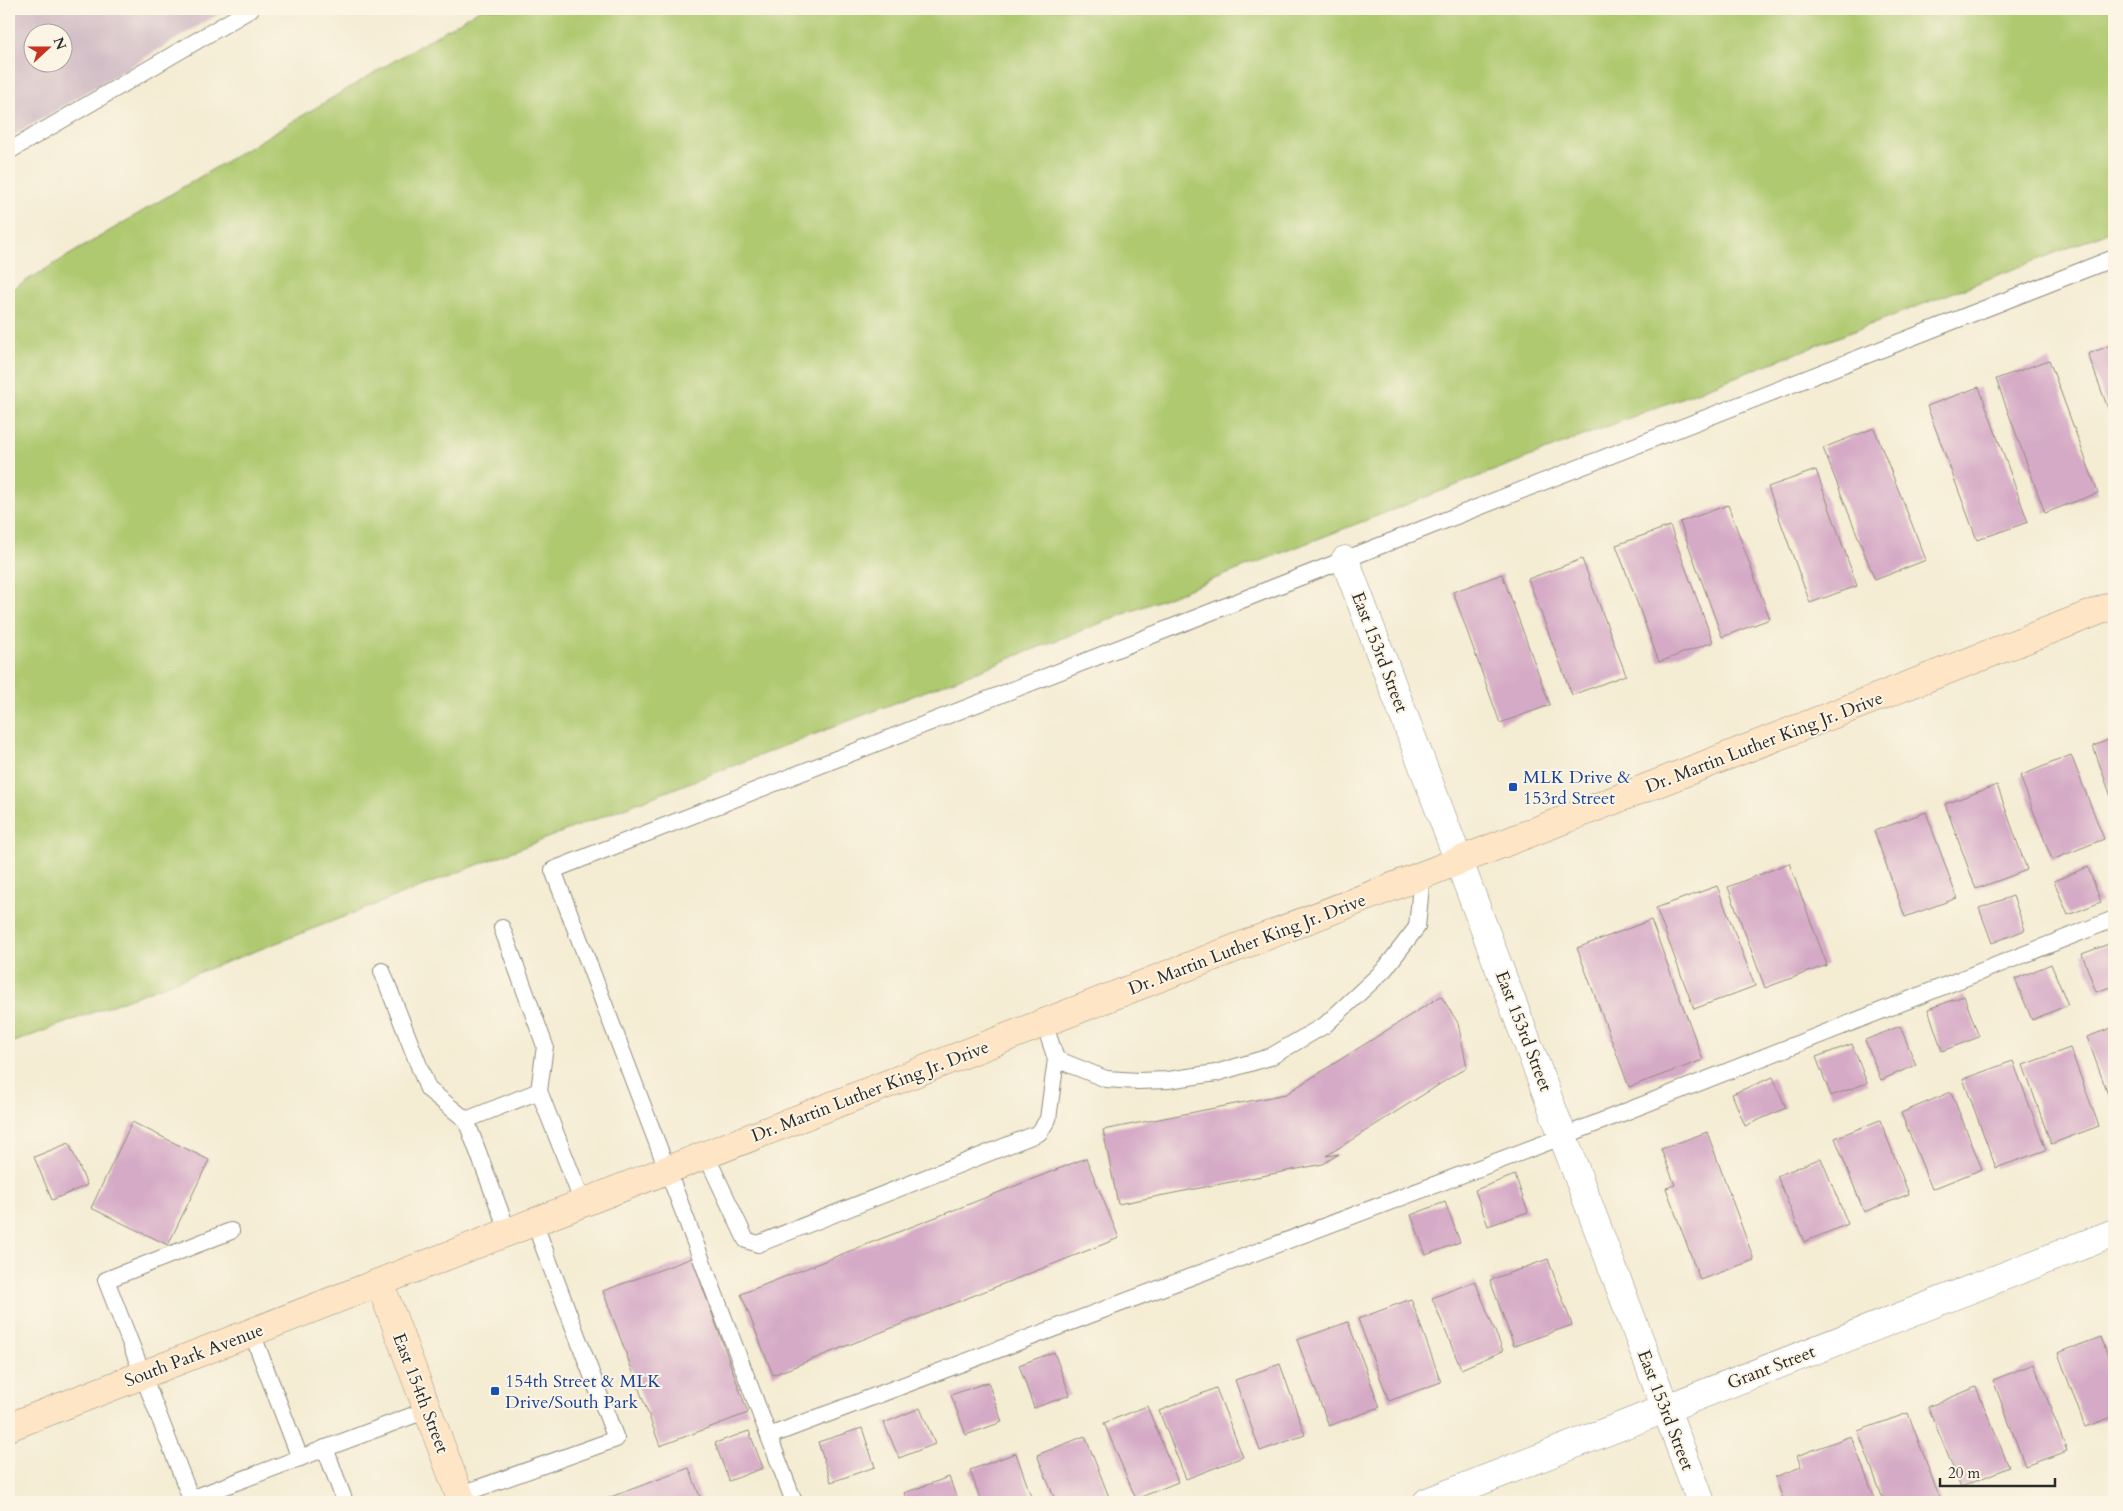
<svg xmlns="http://www.w3.org/2000/svg" width="2123" height="1511" viewBox="0 0 2123 1511" font-family="Cardo,serif">
<rect width="100%" height="100%" fill="#fcf5e5"/>
<filter id="ink" filterUnits="userSpaceOnUse"><feTurbulence type="fractalNoise" baseFrequency=".02" numOctaves="2"/><feDisplacementMap in="SourceGraphic" scale="10" xChannelSelector="R" yChannelSelector="G"/><feConvolveMatrix kernelMatrix="1 2 1 2 8 2 1 2 1" color-interpolation-filters="sRGB"/></filter>
<filter id="wash" filterUnits="userSpaceOnUse"><feTurbulence type="fractalNoise" baseFrequency=".0096" numOctaves="4" result="noise"/><feDisplacementMap in="SourceGraphic" scale="20" xChannelSelector="R" yChannelSelector="G"/><feGaussianBlur stdDeviation="1.12" result="paint"/><feColorMatrix in="noise" values="0 0 0 0 0 0 0 0 0 0 0 0 0 0 0 0 0 1.4 0 .05"/><feComposite in="paint" operator="in"/></filter>
<g filter="url(#wash)">
<rect width="100%" height="100%" fill="#f4ecd3"/>
<path fill="#d2bdc6" fill-rule="evenodd" d="M9 9H227L9 138ZM32 32H62V62H32Z"/>
<polygon fill="#afc96f" stroke="#6d7a4d" points="481,9 2114,9 2114,230 253,952 9,1044 9,291"/>
<g id="blocks">
<g fill="#d5aac6">
<polygon points="2114,344 2114,425 2088,354"/>
<polygon points="2049,360 2098,493 2045,513 1996,379"/>
<polygon points="1979,387 2028,522 1977,540 1927,406"/>
<polygon points="1874,428 1926,560 1875,580 1823,448"/>
<polygon points="1816,470 1857,586 1810,603 1768,487"/>
<polygon points="1728,505 1770,619 1722,637 1680,522"/>
<polygon points="1670,526 1713,642 1659,662 1616,545"/>
<polygon points="1582,559 1626,675 1572,695 1528,579"/>
<polygon points="1502,574 1550,705 1500,723 1453,592"/>
<polygon points="2114,738 2114,805 2093,746"/>
<polygon points="2071,755 2104,839 2052,860 2020,776"/>
<polygon points="1997,785 2027,870 1976,889 1945,804"/>
<polygon points="1926,812 1957,898 1905,917 1874,831"/>
<polygon points="1789,863 1827,965 1765,988 1728,887"/>
<polygon points="2088,867 2101,902 2068,915 2054,881"/>
<polygon points="1717,886 1755,986 1694,1009 1656,908"/>
<polygon points="2013,896 2025,930 1992,943 1979,908"/>
<polygon points="1651,920 1703,1060 1629,1087 1577,948"/>
<polygon points="2114,942 2114,986 2096,992 2082,954"/>
<polygon points="2051,964 2068,1005 2032,1020 2015,979"/>
<polygon points="1441,996 1458,1023 1467,1067 1326,1156 1339,1154 1323,1164 1118,1204 1103,1130 1286,1094"/>
<polygon points="1964,996 1979,1037 1942,1051 1928,1009"/>
<polygon points="1900,1026 1916,1065 1881,1080 1865,1040"/>
<polygon points="2114,1027 2114,1111 2087,1037"/>
<polygon points="1852,1044 1867,1083 1831,1096 1816,1057"/>
<polygon points="2070,1048 2099,1126 2051,1144 2023,1065"/>
<polygon points="2013,1061 2046,1150 1996,1168 1963,1079"/>
<polygon points="1773,1077 1786,1108 1745,1126 1732,1094"/>
<polygon points="1951,1092 1982,1169 1932,1189 1901,1113"/>
<polygon points="1880,1120 1909,1194 1864,1212 1835,1138"/>
<polygon points="132,1122 209,1160 168,1245 91,1208"/>
<polygon points="1707,1132 1754,1260 1700,1280 1666,1188 1675,1185 1661,1149"/>
<polygon points="69,1143 87,1185 52,1200 34,1157"/>
<polygon points="1086,1158 1119,1238 773,1375 741,1294"/>
<polygon points="1821,1158 1848,1224 1804,1242 1777,1176"/>
<polygon points="1515,1175 1528,1212 1488,1226 1475,1190"/>
<polygon points="1445,1202 1460,1242 1426,1255 1411,1215"/>
<polygon points="692,1258 748,1413 660,1446 603,1291"/>
<polygon points="1548,1259 1572,1325 1514,1346 1490,1280"/>
<polygon points="1475,1281 1503,1351 1461,1369 1432,1298"/>
<polygon points="1411,1299 1441,1382 1389,1401 1358,1319"/>
<polygon points="1348,1322 1380,1407 1329,1426 1297,1340"/>
<polygon points="2101,1337 2114,1372 2114,1416 2085,1427 2058,1353"/>
<polygon points="1054,1352 1070,1395 1034,1408 1019,1365"/>
<polygon points="1280,1364 1305,1435 1260,1451 1235,1380"/>
<polygon points="2034,1364 2067,1451 2025,1466 1993,1380"/>
<polygon points="988,1382 1002,1422 966,1435 951,1395"/>
<polygon points="1976,1387 2009,1467 1961,1487 1928,1407"/>
<polygon points="1216,1388 1243,1457 1186,1479 1159,1411"/>
<polygon points="1147,1406 1178,1482 1136,1499 1104,1423"/>
<polygon points="920,1408 935,1444 899,1458 884,1423"/>
<polygon points="1908,1413 1941,1502 1884,1502 1858,1431"/>
<polygon points="862,1428 875,1467 831,1482 818,1442"/>
<polygon points="749,1431 763,1468 729,1481 715,1443"/>
<polygon points="1085,1436 1111,1502 1056,1502 1037,1455"/>
<polygon points="1851,1436 1876,1502 1784,1502 1775,1477 1801,1467 1797,1456"/>
<polygon points="1016,1453 1033,1502 981,1502 970,1470"/>
<polygon points="689,1468 702,1502 597,1502"/>
<polygon points="949,1477 958,1502 907,1502 904,1493"/>
</g>
</g>
</g>
<g filter="url(#ink)">
<use href="#blocks" fill-opacity="0" stroke="#908c7f" stroke-width="1"/>
<g fill="none" stroke-linecap="round" stroke-linejoin="round">
<g stroke="#908c7f" stroke-width="18">
<g id="lane">
<polyline points="9,151 251,9"/>
<polyline points="502,928 545,1046 539,1091 583,1203"/>
<polyline points="382,971 428,1089 466,1120 508,1232"/>
<polyline points="1044,1023 1056,1059 1106,1079 1138,1081 1168,1080 1216,1073 1270,1057 1325,1025 1384,970 1417,927 1422,876"/>
<polyline points="466,1120 539,1091"/>
<polyline points="706,1155 746,1240 758,1244 1039,1133 1048,1119 1056,1059"/>
<polyline points="231,1231 106,1280 191,1499 427,1410"/>
<polyline points="252,1333 300,1458"/>
<polyline points="769,1436 1564,1136 2114,919"/>
<polyline points="325,1448 345,1502"/>
<polyline points="459,1495 616,1439 534,1222"/>
<polyline points="794,1502 553,870 2114,258"/>
</g>
</g>
<g stroke="#908c7f" stroke-width="29">
<g id="street">
<polyline points="1345,560 1701,1502"/>
<polyline points="1427,1502 2114,1233"/>
</g>
</g>
<g stroke="#908c7f" stroke-width="29">
<g id="secondary">
<polyline points="380,1283 462,1502"/>
<polyline points="9,1427 2114,605"/>
</g>
</g>
<use href="#lane" stroke="#fff" stroke-width="16"/>
<use href="#street" stroke="#fff" stroke-width="28"/>
<use href="#secondary" stroke="#fde5c5" stroke-width="28"/>
</g>
</g>
<g fill="#1a4fb4" stroke="#fcf5e5" stroke-width="2">
<rect x="1508" y="782" width="10" height="10" rx="2.5"/>
<rect x="490" y="1386" width="10" height="10" rx="2.5"/>
</g>
<g text-anchor="middle" stroke-width="4" stroke-linejoin="round" paint-order="stroke">
<g font-size="18" fill="#2b2b2b" stroke="#fcf5e5">
<text transform="translate(1380 652) rotate(69)" y="6">East 153rd Street</text>
<text transform="translate(1764 742) rotate(-21)" y="6">Dr. Martin Luther King Jr. Drive</text>
<text transform="translate(1247 944) rotate(-21)" y="6">Dr. Martin Luther King Jr. Drive</text>
<text transform="translate(1524 1031) rotate(69)" y="6">East 153rd Street</text>
<text transform="translate(870 1091) rotate(-21)" y="6">Dr. Martin Luther King Jr. Drive</text>
<text transform="translate(194 1355) rotate(-21)" y="6">South Park Avenue</text>
<text transform="translate(1771 1367) rotate(-21)" y="6">Grant Street</text>
<text transform="translate(421 1393) rotate(69)" y="6">East 154th Street</text>
<text transform="translate(1666 1410) rotate(69)" y="6">East 153rd Street</text>
</g>
<g font-size="18" fill="#164399" stroke="#fcf5e5" text-anchor="start">
<text x="1523" y="783">MLK Drive &amp;<tspan x="1523" dy="21">153rd Street</tspan></text>
<text x="505" y="1387">154th Street &amp; MLK<tspan x="505" dy="21">Drive/South Park</tspan></text>
</g>
</g>
<rect width="2123" height="1511" fill="none" stroke="#fcf5e5" stroke-width="30"/>
<g transform="translate(48 48) rotate(69)"><circle r="24" fill="#fcf5e5" stroke="#a8a49b"/>
<path d="M0-4L9 19L0 12L-9 19Z" fill="#c8321e"/>
<text y="-8" font-size="14" font-weight="bold" text-anchor="middle" fill="#2b2b2b">N</text>
</g>
<path d="M1940 1478v8h115v-8" fill="none" stroke="#2b2b2b" stroke-width="2.5"/>
<text x="1948" y="1478" font-size="15" fill="#2b2b2b" stroke="#fcf5e5" stroke-width="4" paint-order="stroke">20 m</text>
</svg>
